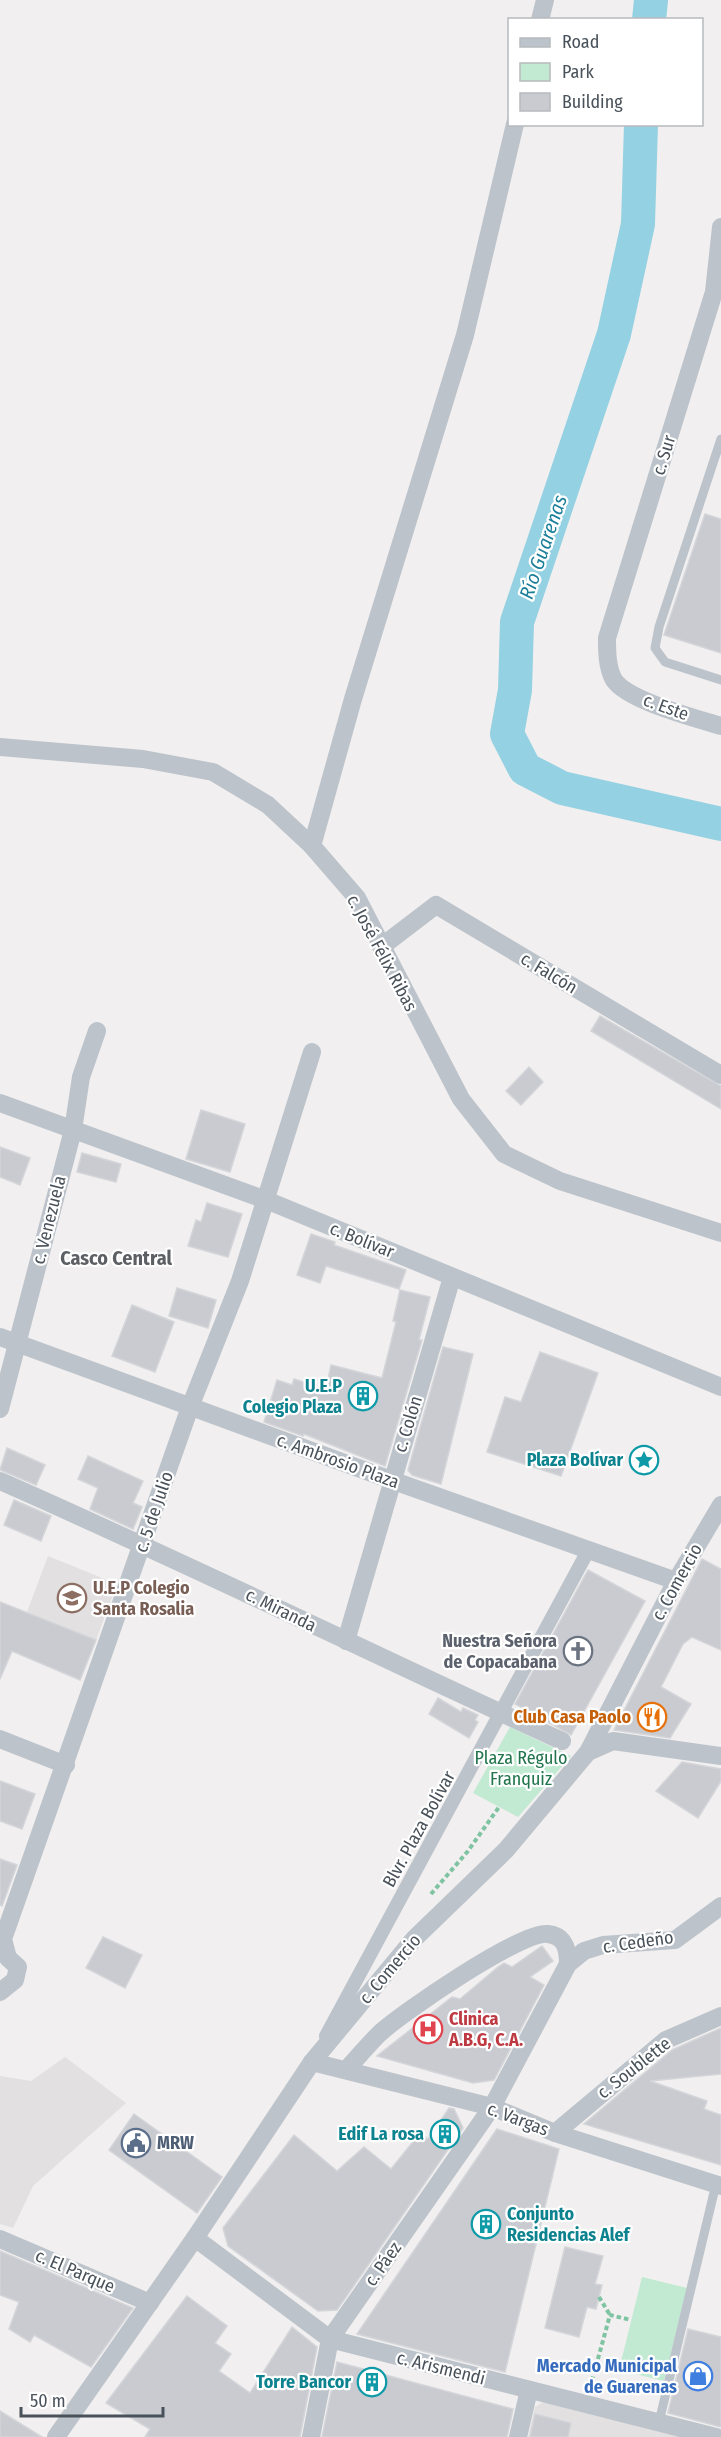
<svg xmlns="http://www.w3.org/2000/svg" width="721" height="2437" viewBox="0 0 721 2437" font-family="'Fira Sans Condensed',sans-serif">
<rect width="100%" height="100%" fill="#f1efef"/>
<g fill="#e2e0e0">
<polygon points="48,1556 117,1584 96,1640 27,1612"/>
<polygon points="65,2057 126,2103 33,2186 13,2228 0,2224 0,2076 31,2081"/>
<polygon points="545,2401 689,2437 528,2437 535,2407"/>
</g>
<g fill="#c2ead2">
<polygon points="510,1727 571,1756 518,1817 473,1793"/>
<polygon points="642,2277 687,2288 664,2381 619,2370"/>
</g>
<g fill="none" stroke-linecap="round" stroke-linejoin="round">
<g stroke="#94d1e2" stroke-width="34">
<polyline points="649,20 651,0"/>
<polyline points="641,124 638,224 614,334 517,622 515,690 507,734 525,769 562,788 721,824"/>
</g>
</g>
<g fill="#c9cbd1" stroke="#d3d5d9" stroke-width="1.5">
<polygon points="705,514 721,519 721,653 664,635"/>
<polygon points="600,1016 721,1086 721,1109 591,1031"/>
<polygon points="529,1067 543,1082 521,1105 506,1091"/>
<polygon points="201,1110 245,1124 230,1172 186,1159"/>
<polygon points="0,1147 30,1158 20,1185 0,1177"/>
<polygon points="82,1153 121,1164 116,1182 77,1172"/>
<polygon points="207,1203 242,1214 228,1257 188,1246 196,1220 201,1222"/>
<polygon points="311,1234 335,1242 334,1245 406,1270 399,1289 326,1266 320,1283 297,1275"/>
<polygon points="177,1288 216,1300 208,1328 169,1316"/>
<polygon points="400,1290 430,1297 419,1340 422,1340 385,1466 304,1434 303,1436 264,1422 277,1380 292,1385 294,1379 326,1389 331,1365 382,1378 396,1322 393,1321"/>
<polygon points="132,1305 174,1322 155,1372 112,1356"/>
<polygon points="443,1347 473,1354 441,1484 412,1475 408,1470"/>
<polygon points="540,1352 598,1373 561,1476 487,1452 505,1397 521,1402"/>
<polygon points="7,1448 45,1465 36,1485 0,1470"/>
<polygon points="88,1456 143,1481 133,1503 142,1507 133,1529 90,1509 98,1488 78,1479"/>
<polygon points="14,1500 51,1516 41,1541 4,1525"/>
<polygon points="702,1559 721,1569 721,1650 692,1637 683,1644 661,1687 691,1704 670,1738 614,1730"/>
<polygon points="588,1570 645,1601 571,1735 515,1704"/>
<polygon points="0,1602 96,1640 80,1680 12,1651 0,1679"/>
<polygon points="438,1698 461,1712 463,1708 478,1715 475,1720 478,1722 469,1738 429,1714"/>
<polygon points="682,1762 721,1769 721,1781 698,1818 656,1791"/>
<polygon points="0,1781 35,1794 22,1829 0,1821"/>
<polygon points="0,1859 17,1865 2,1906 0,1905"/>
<polygon points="103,1937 142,1955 125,1988 86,1968"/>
<polygon points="542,1946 553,1961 530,1977 544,1985 494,2080 473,2083 377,2056 452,1997 460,1999 498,1967 504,1963 512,1967"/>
<polygon points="721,2028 721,2074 650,2081 707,2101 704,2109 721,2115 721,2165 584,2124 672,2050"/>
<polygon points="449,2108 454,2109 463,2128 337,2310 318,2311 228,2246 223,2228 294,2135 337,2171 364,2147 391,2169 420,2133 428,2139"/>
<polygon points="134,2114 222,2177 197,2213 109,2150"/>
<polygon points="497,2129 559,2149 505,2372 357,2334"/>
<polygon points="565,2247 603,2256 595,2284 602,2285 596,2309 587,2307 579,2337 545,2328"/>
<polygon points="0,2251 133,2308 91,2367 34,2335 30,2342 9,2329 19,2302 0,2295"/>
<polygon points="187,2296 227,2326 215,2343 231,2354 219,2371 250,2393 292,2327 317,2347 300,2437 145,2437 150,2429 106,2403"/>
<polygon points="688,2329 721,2337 721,2427 668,2413"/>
<polygon points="337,2362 513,2409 507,2437 322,2437"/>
<polygon points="0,2411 42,2437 0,2437"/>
<polygon points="535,2414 571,2423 568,2437 530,2437"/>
</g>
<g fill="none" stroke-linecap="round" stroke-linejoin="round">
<g stroke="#7ec4a2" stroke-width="4" stroke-dasharray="4.5 3" stroke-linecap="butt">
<polyline points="431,1894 468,1851 499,1807"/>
<polyline points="599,2297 610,2315"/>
<polyline points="590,2388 610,2315 631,2320"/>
</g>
<g stroke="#bcc3ca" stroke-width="9">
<polyline points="721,439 659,627 655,648 665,662 721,680"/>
<polyline points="659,2422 716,2184"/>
</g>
<polyline stroke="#bcc3ca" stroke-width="14" points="326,2036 589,1549"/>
<g stroke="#bcc3ca" stroke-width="18">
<polyline points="540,20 545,0"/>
<path d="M721 227 714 292 607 638C607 651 607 668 614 680 628 701 696 718 721 726"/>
<polyline points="0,747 143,759 213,772 268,805 312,846 357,898 461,1099 504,1154 560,1181 721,1233"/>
<polyline points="312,846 353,699 465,335 515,124"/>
<polyline points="381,947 436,905 721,1075"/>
<polyline points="0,1103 266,1200 721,1387"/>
<polyline points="0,1337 391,1480 676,1581"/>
<polyline points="0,1409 73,1130 81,1077 97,1031"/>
<path d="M0 1481C189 1564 374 1655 562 1741"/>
<polyline points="346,1641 452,1277"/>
<polyline points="0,1739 66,1765"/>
<polyline points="588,1752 613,1741 721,1756"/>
<polyline points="0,1992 15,1980 18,1967 8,1958 3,1939 190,1407 240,1281 312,1052"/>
<polyline points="312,2062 492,2107 555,2133 721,2186"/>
<path d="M346 2070C357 2058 368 2045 380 2033 402 2013 522 1930 548 1934 565 1936 568 1949 568 1964"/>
<polyline points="555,2133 666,2040 721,2016"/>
<polyline points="195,2238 330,2339 716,2437"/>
<polyline points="0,2239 150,2303"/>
<polyline points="56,2437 195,2238 312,2062 414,1939 506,1850 588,1752 676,1581 721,1505"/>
<polyline points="311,2437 330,2339 492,2107 568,1964 584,1951 603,1945 675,1940 721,1906"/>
<polyline points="518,2437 529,2390"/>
</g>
</g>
<defs>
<g id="building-ring" transform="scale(1.5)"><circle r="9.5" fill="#fff" stroke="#0f9aa8" stroke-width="1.5"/><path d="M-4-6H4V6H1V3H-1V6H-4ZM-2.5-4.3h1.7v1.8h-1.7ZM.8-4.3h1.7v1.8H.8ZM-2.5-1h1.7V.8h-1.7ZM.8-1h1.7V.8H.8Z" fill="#0f9aa8"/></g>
<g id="sight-ring" transform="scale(1.5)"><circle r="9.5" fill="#fff" stroke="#0f9aa8" stroke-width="1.5"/><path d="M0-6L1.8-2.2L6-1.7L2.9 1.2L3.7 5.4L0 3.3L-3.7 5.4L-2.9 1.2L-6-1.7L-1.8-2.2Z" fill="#0f9aa8"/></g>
<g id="school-ring" transform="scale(1.5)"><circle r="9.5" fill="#fff" stroke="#8d6e63" stroke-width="1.5"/><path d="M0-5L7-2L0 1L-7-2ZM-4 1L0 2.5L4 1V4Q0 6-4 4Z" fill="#8d6e63"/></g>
<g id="church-ring" transform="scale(1.5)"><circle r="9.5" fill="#fff" stroke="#6b7280" stroke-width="1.5"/><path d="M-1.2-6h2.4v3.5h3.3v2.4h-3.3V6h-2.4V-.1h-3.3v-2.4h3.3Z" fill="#6b7280"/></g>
<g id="restaurant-ring" transform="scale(1.5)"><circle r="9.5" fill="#fff" stroke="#e8710a" stroke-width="1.5"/><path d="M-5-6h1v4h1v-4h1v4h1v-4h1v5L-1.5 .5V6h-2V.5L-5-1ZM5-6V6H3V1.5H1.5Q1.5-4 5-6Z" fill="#e8710a"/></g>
<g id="hospital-ring" transform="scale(1.5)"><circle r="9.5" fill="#fff" stroke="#e0444e" stroke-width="1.5"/><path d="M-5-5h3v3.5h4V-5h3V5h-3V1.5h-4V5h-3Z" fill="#e0444e"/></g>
<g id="civic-ring" transform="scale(1.5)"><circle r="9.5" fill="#fff" stroke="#5c6f8a" stroke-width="1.5"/><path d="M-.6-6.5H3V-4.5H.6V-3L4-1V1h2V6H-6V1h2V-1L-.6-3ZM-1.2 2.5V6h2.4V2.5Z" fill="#5c6f8a"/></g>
<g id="shop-ring" transform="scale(1.5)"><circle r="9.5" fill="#fff" stroke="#3f7fe0" stroke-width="1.5"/><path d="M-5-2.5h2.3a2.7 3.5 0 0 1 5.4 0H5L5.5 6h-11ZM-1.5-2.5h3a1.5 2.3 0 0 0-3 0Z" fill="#3f7fe0"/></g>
</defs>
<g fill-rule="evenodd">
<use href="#building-ring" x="363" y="1396"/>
<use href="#sight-ring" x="644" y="1460"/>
<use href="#school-ring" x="72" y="1598"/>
<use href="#church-ring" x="578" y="1651"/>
<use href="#restaurant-ring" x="652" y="1717"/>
<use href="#hospital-ring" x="428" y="2029"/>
<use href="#building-ring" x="445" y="2134"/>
<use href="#civic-ring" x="136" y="2143"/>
<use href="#building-ring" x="486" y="2224"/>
<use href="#shop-ring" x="698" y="2376"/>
<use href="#building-ring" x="372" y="2382"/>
</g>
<g text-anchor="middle" stroke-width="4.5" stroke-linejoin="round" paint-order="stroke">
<g font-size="18" fill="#49525a" stroke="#fff">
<text transform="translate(664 455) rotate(-73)" y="6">c. Sur</text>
<text transform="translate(666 707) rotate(20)" y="6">c. Este</text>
<text transform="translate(382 953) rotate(62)" y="6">c. José Félix Ribas</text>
<text transform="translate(549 973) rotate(31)" y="6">c. Falcón</text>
<text transform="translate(49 1220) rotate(-76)" y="6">c. Venezuela</text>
<text transform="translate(362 1240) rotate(22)" y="6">c. Bolívar</text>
<text transform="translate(408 1424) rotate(-73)" y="6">c. Colón</text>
<text transform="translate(338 1461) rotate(20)" y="6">c. Ambrosio Plaza</text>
<text transform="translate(154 1512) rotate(-71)" y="6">c. 5 de Julio</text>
<text transform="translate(677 1582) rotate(-61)" y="6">c. Comercio</text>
<text transform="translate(281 1610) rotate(26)" y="6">c. Miranda</text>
<text transform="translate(419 1829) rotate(-61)" y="6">Blvr. Plaza Bolívar</text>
<text transform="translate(638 1942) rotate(-8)" y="6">c. Cedeño</text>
<text transform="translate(390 1969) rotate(-50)" y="6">c. Comercio</text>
<text transform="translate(634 2068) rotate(-38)" y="6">c. Soublette</text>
<text transform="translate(518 2119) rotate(21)" y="6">c. Vargas</text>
<text transform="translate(383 2264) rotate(-55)" y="6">c. Páez</text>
<text transform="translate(75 2271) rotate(23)" y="6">c. El Parque</text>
<text transform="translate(441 2368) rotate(14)" y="6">c. Arismendi</text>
</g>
<g font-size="18" font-weight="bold" fill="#0d838f" stroke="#fff" text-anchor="end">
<text x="342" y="1392">U.E.P<tspan x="342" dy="21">Colegio Plaza</tspan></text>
<text x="623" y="1466">Plaza Bolívar</text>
<text x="424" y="2140">Edif La rosa</text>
<text x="507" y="2220" text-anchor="start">Conjunto<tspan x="507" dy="21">Residencias Alef</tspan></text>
<text x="351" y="2388">Torre Bancor</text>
</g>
<g font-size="18" font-weight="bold" fill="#785e54" stroke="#fff" text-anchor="start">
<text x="93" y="1594">U.E.P Colegio<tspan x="93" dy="21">Santa Rosalia</tspan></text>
</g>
<g font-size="18" font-weight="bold" fill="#5b616d" stroke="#fff" text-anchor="end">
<text x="557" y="1647">Nuestra Señora<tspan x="557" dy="21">de Copacabana</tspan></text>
</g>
<g font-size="18" font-weight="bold" fill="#c56008" stroke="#fff" text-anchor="end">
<text x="631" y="1723">Club Casa Paolo</text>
</g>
<g font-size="18" fill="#21744b" stroke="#fff">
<text x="521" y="1764">Plaza Régulo<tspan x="521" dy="21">Franquiz</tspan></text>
</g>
<g font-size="18" font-weight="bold" fill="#be3a42" stroke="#fff" text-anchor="start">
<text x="449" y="2025">Clinica<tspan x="449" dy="21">A.B.G, C.A.</tspan></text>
</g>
<g font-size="18" font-weight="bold" fill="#4e5e75" stroke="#fff" text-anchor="start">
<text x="157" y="2149">MRW</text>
</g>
<g font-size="18" font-weight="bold" fill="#366cbe" stroke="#fff" text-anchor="end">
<text x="677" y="2372">Mercado Municipal<tspan x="677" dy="21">de Guarenas</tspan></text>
</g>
<g font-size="20" font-style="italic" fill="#1c7f9a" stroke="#fff">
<text transform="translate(543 547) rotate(-71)" y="7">Río Guarenas</text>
</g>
<g font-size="20" font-weight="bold" fill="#5c5f63" stroke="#fff">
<text x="116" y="1265">Casco Central</text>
</g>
</g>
<rect x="508" y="18" width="195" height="108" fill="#ffffff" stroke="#b6babd" stroke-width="1.5"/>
<rect x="520" y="38" width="30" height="9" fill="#bcc3ca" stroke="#b6babd" stroke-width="1.5"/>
<text x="562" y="48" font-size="18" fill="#49525a">Road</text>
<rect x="520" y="63" width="30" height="18" fill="#c2ead2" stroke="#b6babd" stroke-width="1.5"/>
<text x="562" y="78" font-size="18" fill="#49525a">Park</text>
<rect x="520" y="93" width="30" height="18" fill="#c9cbd1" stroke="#b6babd" stroke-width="1.5"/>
<text x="562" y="108" font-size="18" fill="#49525a">Building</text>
<path d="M21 2407v9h142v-9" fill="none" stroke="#49525a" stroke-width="3"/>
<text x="30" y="2407" font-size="18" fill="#49525a" stroke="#ffffff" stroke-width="4.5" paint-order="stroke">50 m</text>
</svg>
